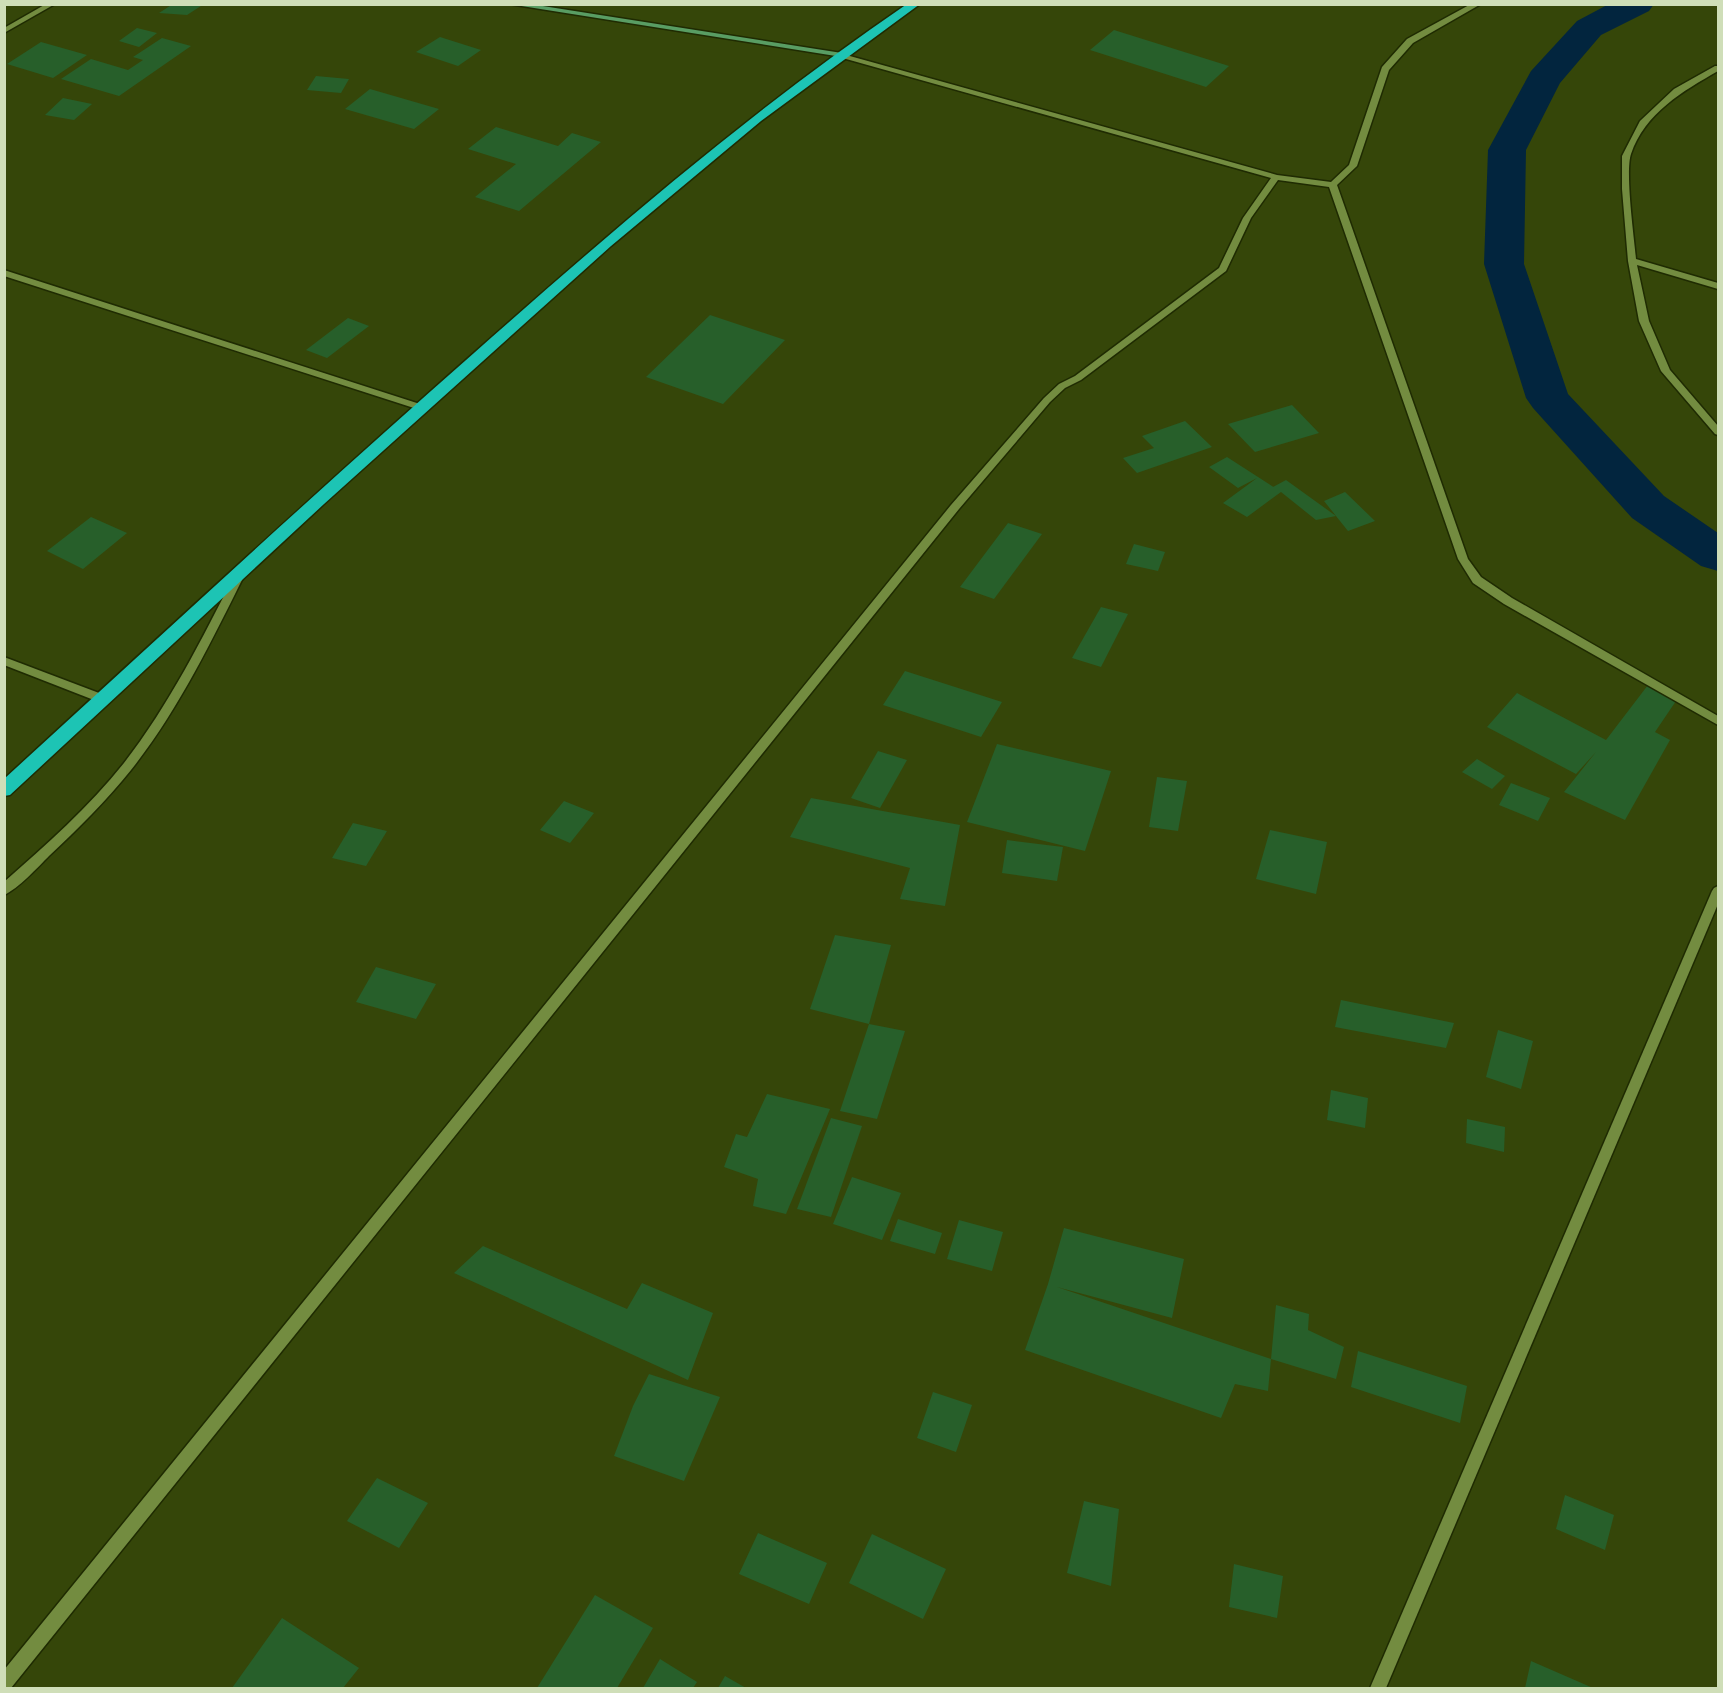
<svg xmlns="http://www.w3.org/2000/svg" width="1723" height="1693" viewBox="0 0 1723 1693" font-family="'Titillium Web',sans-serif">
<rect width="100%" height="100%" fill="#354609"/>
<g fill="none" stroke-linecap="round" stroke-linejoin="round">
<polygon fill="#02253e" fill-rule="evenodd" points="1609,4 1654,4 1649,11 1601,35 1560,83 1526,150 1524,264 1568,394 1664,496 1718,533 1718,571 1701,566 1632,518 1533,408 1526,398 1484,264 1488,150 1531,71 1577,21"/>
</g>
<g fill="#275f2a">
<polygon points="173,4 204,4 187,15 159,13"/>
<polygon points="137,28 157,33 139,47 119,41"/>
<polygon points="1114,30 1229,66 1206,87 1090,50"/>
<polygon points="440,37 481,50 458,66 416,52"/>
<polygon points="162,38 191,46 119,96 61,79 91,59 128,70 143,60 133,57"/>
<polygon points="41,42 87,55 53,78 7,64"/>
<polygon points="316,76 349,79 341,93 307,90"/>
<polygon points="370,89 439,109 414,129 345,109"/>
<polygon points="63,98 92,104 74,120 45,115"/>
<polygon points="496,127 558,146 572,133 601,142 519,211 475,197 516,164 468,149"/>
<polygon points="710,315 785,340 723,404 646,377"/>
<polygon points="348,318 369,326 327,358 306,350"/>
<polygon points="1292,405 1319,433 1255,452 1228,424"/>
<polygon points="1185,421 1212,447 1137,473 1123,458 1154,448 1142,436"/>
<polygon points="1227,457 1278,490 1273,487 1286,480 1336,516 1316,520 1281,492 1247,517 1223,503 1257,478 1238,488 1209,467"/>
<polygon points="1345,492 1375,521 1348,531 1324,501"/>
<polygon points="91,517 127,533 83,569 47,551"/>
<polygon points="1008,523 1042,534 994,599 960,587"/>
<polygon points="1134,544 1165,552 1158,571 1126,564"/>
<polygon points="1101,607 1128,614 1101,667 1072,658"/>
<polygon points="905,671 1002,702 981,737 883,705"/>
<polygon points="1648,685 1676,701 1655,732 1670,740 1625,820 1564,792 1596,752 1576,774 1487,727 1517,693 1606,740"/>
<polygon points="997,744 1111,771 1085,851 967,822"/>
<polygon points="878,751 907,760 880,808 851,798"/>
<polygon points="1477,759 1505,776 1492,789 1462,772"/>
<polygon points="1157,777 1187,781 1178,831 1149,827"/>
<polygon points="1511,783 1550,798 1538,821 1499,805"/>
<polygon points="811,798 960,825 945,906 900,899 910,868 790,837"/>
<polygon points="564,801 594,813 570,843 540,830"/>
<polygon points="353,823 387,831 366,866 332,858"/>
<polygon points="1270,830 1327,842 1316,894 1256,879"/>
<polygon points="1007,840 1063,847 1057,881 1002,873"/>
<polygon points="835,935 891,945 869,1024 810,1009"/>
<polygon points="376,967 436,984 416,1019 356,1002"/>
<polygon points="1341,1000 1454,1023 1446,1048 1335,1027"/>
<polygon points="869,1024 905,1031 877,1119 840,1111"/>
<polygon points="1498,1030 1533,1041 1521,1089 1486,1077"/>
<polygon points="1331,1090 1368,1098 1365,1128 1327,1120"/>
<polygon points="767,1094 830,1109 786,1214 753,1206 758,1179 724,1167 736,1134 747,1137"/>
<polygon points="831,1118 862,1126 831,1217 797,1209"/>
<polygon points="1467,1119 1505,1127 1504,1152 1466,1143"/>
<polygon points="852,1177 901,1193 882,1240 833,1224"/>
<polygon points="898,1219 942,1233 935,1254 890,1241"/>
<polygon points="959,1220 1003,1232 992,1271 947,1259"/>
<polygon points="1064,1228 1184,1259 1172,1318 1057,1287 1271,1359 1268,1391 1235,1384 1221,1418 1025,1350 1048,1284"/>
<polygon points="483,1246 627,1309 642,1283 713,1313 688,1380 454,1273"/>
<polygon points="1276,1305 1309,1314 1308,1330 1344,1347 1336,1379 1271,1359"/>
<polygon points="1358,1351 1467,1386 1460,1423 1351,1387"/>
<polygon points="649,1374 720,1397 684,1481 614,1456 633,1406"/>
<polygon points="933,1392 972,1405 956,1452 917,1438"/>
<polygon points="377,1478 428,1503 399,1548 347,1521"/>
<polygon points="1565,1495 1614,1515 1605,1550 1556,1529"/>
<polygon points="1084,1501 1119,1509 1111,1586 1067,1573"/>
<polygon points="758,1533 827,1563 809,1604 739,1574"/>
<polygon points="872,1534 946,1569 923,1619 849,1583"/>
<polygon points="1234,1564 1283,1576 1277,1618 1229,1607"/>
<polygon points="595,1595 653,1628 617,1688 537,1688"/>
<polygon points="282,1618 359,1668 343,1688 232,1688"/>
<polygon points="660,1659 697,1682 693,1688 643,1688"/>
<polygon points="1531,1661 1593,1688 1525,1688"/>
<polygon points="725,1676 746,1688 718,1688"/>
</g>
<g fill="none" stroke-linecap="round" stroke-linejoin="round">
<g stroke="#1f2b02" stroke-width="3">
<path id="lane" d="M240 570 245 574C211 642 178 711 131 770 106 801 78 829 49 856 38 867 18 889 4 895V882C46 845 89 807 124 763 169 705 202 639 235 574Z"/>
</g>
<g stroke="#1f2b02" stroke-width="3">
<g id="street">
<polygon points="46,4 55,4 4,33 4,28"/>
<polygon points="1471,4 1481,4 1413,43 1389,70 1357,166 1337,185 1468,559 1481,577 1512,598 1718,716 1718,725 1504,604 1473,583 1458,559 1329,187 1278,180 1251,218 1226,271 1081,380 1065,388 1050,402 959,509 11,1688 4,1688 4,1670 951,505 1044,398 1059,384 1075,376 1219,268 1243,218 1271,178 839,57 839,53 1277,175 1331,182 1349,165 1382,67 1407,39"/>
<path d="M1715 66H1718V71C1683 91 1645 113 1631 154 1625 172 1634 237 1636 259L1718 283V289L1637 265 1649 321 1670 370 1718 426V435L1715 434 1661 371 1639 321 1628 261 1622 189V156L1640 121 1674 89Z"/>
<polygon points="4,270 423,405 425,407 420,410 417,409 4,276"/>
<polygon points="4,657 107,696 109,699 107,702 99,702 4,665"/>
<polygon points="1718,886 1718,904 1386,1688 1370,1688 1712,891 1714,888"/>
</g>
</g>
<g stroke="#1f2b02" stroke-width="3">
<polygon id="secondary" points="509,4 530,4 842,53 846,55 842,57"/>
</g>
<g stroke="#1f2b02" stroke-width="3">
<path id="highway" d="M907 4H920L761 121 611 246 324 504 10 795 4 796V779C160 636 315 493 474 353 613 230 753 109 907 4Z"/>
</g>
<use href="#lane" fill="#738c40" fill-rule="evenodd"/>
<use href="#street" fill="#738c40" fill-rule="evenodd"/>
<use href="#secondary" fill="#599d63" fill-rule="evenodd"/>
<use href="#highway" fill="#1dc4b4" fill-rule="evenodd"/>
</g>
<rect width="1723" height="1693" fill="none" stroke="#cfdeb8" stroke-width="12"/>
</svg>
